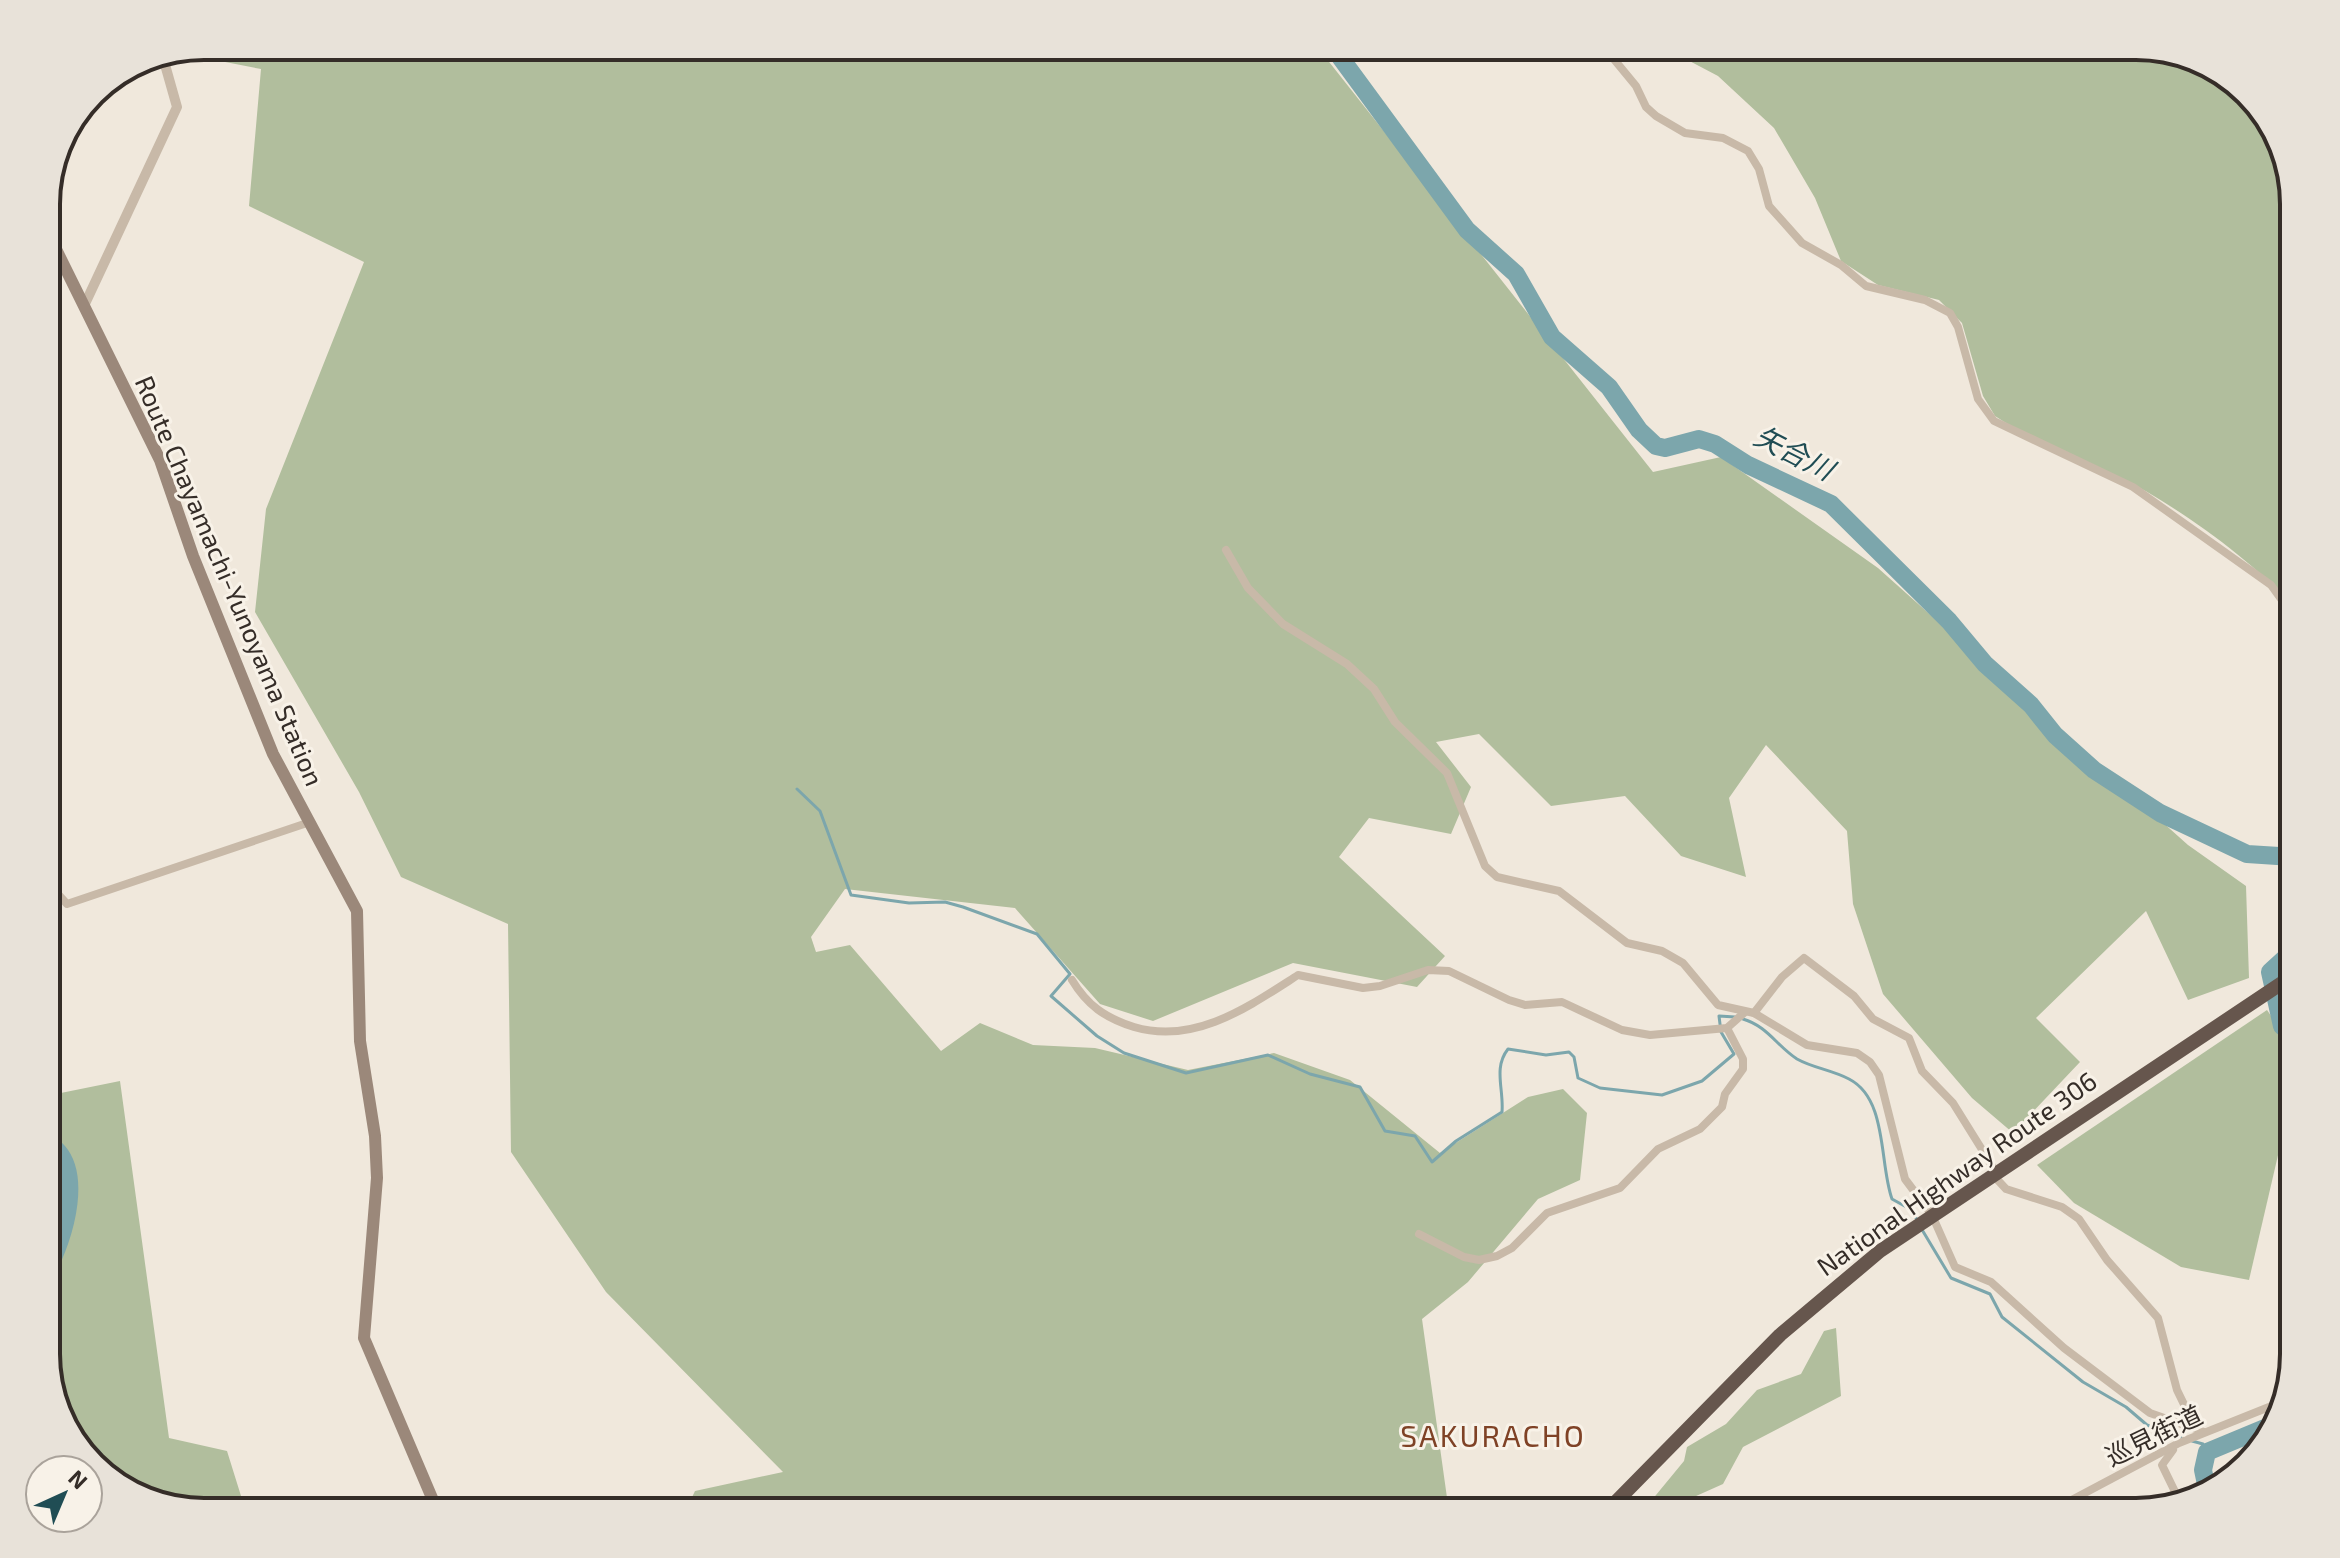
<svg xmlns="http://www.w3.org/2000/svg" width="2340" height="1558" viewBox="0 0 2340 1558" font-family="'Exo 2','Noto Sans JP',sans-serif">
<rect width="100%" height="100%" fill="#f0e8dc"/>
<g fill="#b1be9d">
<polygon points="204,46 1311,46 1326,58 1653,472 1721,457 1878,568 2188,845 2246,886 2249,978 2188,1000 2146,911 2036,1018 2080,1062 2013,1133 1972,1098 1883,994 1853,904 1847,831 1766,745 1729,798 1746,877 1681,856 1625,796 1551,806 1479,734 1436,742 1471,787 1451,834 1369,818 1339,857 1445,956 1417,987 1293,963 1153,1021 1100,1004 1015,908 845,889 811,937 816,952 850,945 941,1051 980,1023 1033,1045 1095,1048 1188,1070 1274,1053 1350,1080 1440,1153 1528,1097 1563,1089 1587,1113 1580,1180 1538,1199 1468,1282 1422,1319 1449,1512 685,1512 695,1491 783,1472 606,1292 511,1152 508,924 401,877 359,792 255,612 266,509 364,262 249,206 261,69 174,52"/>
<path d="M1661 46H2136L2224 73 2273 125 2294 203V611C2266 568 2169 501 2121 478 2080 458 2033 442 1995 416L1983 396 1962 323 1939 300 1878 285 1841 261 1815 198 1774 128 1718 76Z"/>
<polygon points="2267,1010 2294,1049 2282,1138 2249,1280 2181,1267 2074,1203 2037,1165"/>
<polygon points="120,1081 169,1438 227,1451 246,1512 204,1512 116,1485 67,1433 46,1364 46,1096"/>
<polygon points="1836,1328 1841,1396 1743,1447 1723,1484 1676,1505 1675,1512 1642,1512 1684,1461 1687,1447 1726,1424 1757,1390 1801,1374 1824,1331"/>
</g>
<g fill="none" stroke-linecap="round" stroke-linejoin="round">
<g stroke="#7ca6ac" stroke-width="3">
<path d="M797 789 820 811 851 895 909 903 945 902 963 907 1037 934 1070 974 1051 996 1097 1036 1124 1053 1186 1073 1268 1055 1310 1074 1360 1087 1385 1131 1415 1136 1432 1162 1456 1141 1502 1112C1504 1089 1493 1068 1508 1049L1546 1055 1569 1052 1574 1057 1578 1078 1600 1088 1662 1095 1702 1081 1734 1054 1721 1032 1719 1016 1735 1017"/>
<path d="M1743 1019C1767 1026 1777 1046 1797 1059 1813 1068 1832 1070 1849 1079 1888 1099 1879 1163 1892 1199L1910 1209 1918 1221"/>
<polyline points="1921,1228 1951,1278 1990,1294 2002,1317 2083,1382 2126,1407 2147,1425 2181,1438"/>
<polyline points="2192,1441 2203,1444 2207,1452"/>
</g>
<g stroke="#7ca6ac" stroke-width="18">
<polyline points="1332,46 1467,230 1516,274 1552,337 1609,387 1639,430 1656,446 1665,448 1699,439 1715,444 1748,465 1831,504 1949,621 1985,664 2031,705 2055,735 2094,770 2160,813 2247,854 2294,857"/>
<polyline points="2294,950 2270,972 2282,1026 2294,1035"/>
<path d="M46 1143C88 1162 64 1241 46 1271"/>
<polyline points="76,1443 93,1456 110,1479"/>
<polyline points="2208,1494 2203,1470 2207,1452 2272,1425"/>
</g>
<g stroke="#c8b9a8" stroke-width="8">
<polyline points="1603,46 1636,86 1646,107 1656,116 1685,133 1723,138 1748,151 1759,169 1769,206 1802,243 1841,265 1866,286 1925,300 1950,313 1958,327 1978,399 1994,421 2133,487 2271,585 2294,617"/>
<polyline points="1226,550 1248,588 1283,624 1347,664 1374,689 1395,722 1447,773 1485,866 1497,877 1559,891 1627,943 1662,951 1683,963 1718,1005 1754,1013 1807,1045 1857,1053 1870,1062 1879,1075 1905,1179 1932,1215 1955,1267 1991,1282 2064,1348 2150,1413 2204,1432"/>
<polyline points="46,881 67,904 310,822"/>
<path d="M1072 980C1087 1005 1105 1018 1134 1027 1195 1045 1248 1007 1298 975L1363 988 1380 986 1428 970 1449 971 1509 1000 1525 1005 1562 1002 1622 1030 1650 1035 1727 1028 1745 1012"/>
<polyline points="1754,1013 1782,977 1804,958 1854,996 1873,1019 1909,1038 1922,1071 1953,1103 1996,1172"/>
<polyline points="1993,1175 2006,1189 2062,1207 2079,1219 2107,1260 2158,1318 2177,1390 2195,1427"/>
<polyline points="1419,1234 1464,1257 1479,1260 1497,1256 1512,1248 1547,1213 1620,1188 1658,1149 1700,1129 1722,1107 1725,1094 1743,1069 1743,1059 1727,1028"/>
<polyline points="2173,1450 2162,1465 2180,1502"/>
<polyline points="2049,1512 2179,1443 2279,1403"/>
</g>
<polyline stroke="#c8b9a8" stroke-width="10" points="84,306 177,107 162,54"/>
<polyline stroke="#9b887a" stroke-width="12" points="46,229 160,460 193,556 273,754 357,911 360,1041 375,1136 377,1178 364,1338 438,1512"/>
<polyline stroke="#66564d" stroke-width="14" points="1606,1512 1780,1335 1880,1251 2294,975"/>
</g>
<g text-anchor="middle" stroke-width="6" stroke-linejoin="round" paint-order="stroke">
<g font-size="26" fill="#352d28" stroke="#f8f2e8">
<text transform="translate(229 581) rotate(67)" y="9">Route Chayamachi-Yunoyama Station</text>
<text transform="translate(1957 1174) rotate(-35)" y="9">National Highway Route 306</text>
<text transform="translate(2154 1436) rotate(-26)" y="9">巡見街道</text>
</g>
<g font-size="28" font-style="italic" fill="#204d54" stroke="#f8f2e8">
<text transform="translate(1794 453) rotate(27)" y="10">矢合川</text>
</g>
<g font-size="30" letter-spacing="2" fill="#7f4226" stroke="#f8f2e8">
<text x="1493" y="1447">SAKURACHO</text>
</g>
</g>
<path d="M0 0H2340V1558H0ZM204 60H2136A144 144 0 0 1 2280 204V1354A144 144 0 0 1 2136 1498H204A144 144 0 0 1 60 1354V204A144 144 0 0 1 204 60Z" fill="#e8e2d9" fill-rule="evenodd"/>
<path fill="none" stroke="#352d28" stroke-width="4" d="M204 60H2136A144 144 0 0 1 2280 204V1354A144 144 0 0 1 2136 1498H204A144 144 0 0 1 60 1354V204A144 144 0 0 1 204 60Z"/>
<g transform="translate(64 1494) rotate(44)"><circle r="38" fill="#f8f2e8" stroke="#aaa39b" stroke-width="2"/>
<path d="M0-6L14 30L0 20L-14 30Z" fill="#204d54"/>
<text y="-12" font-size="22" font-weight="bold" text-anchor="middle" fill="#352d28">N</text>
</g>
</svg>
